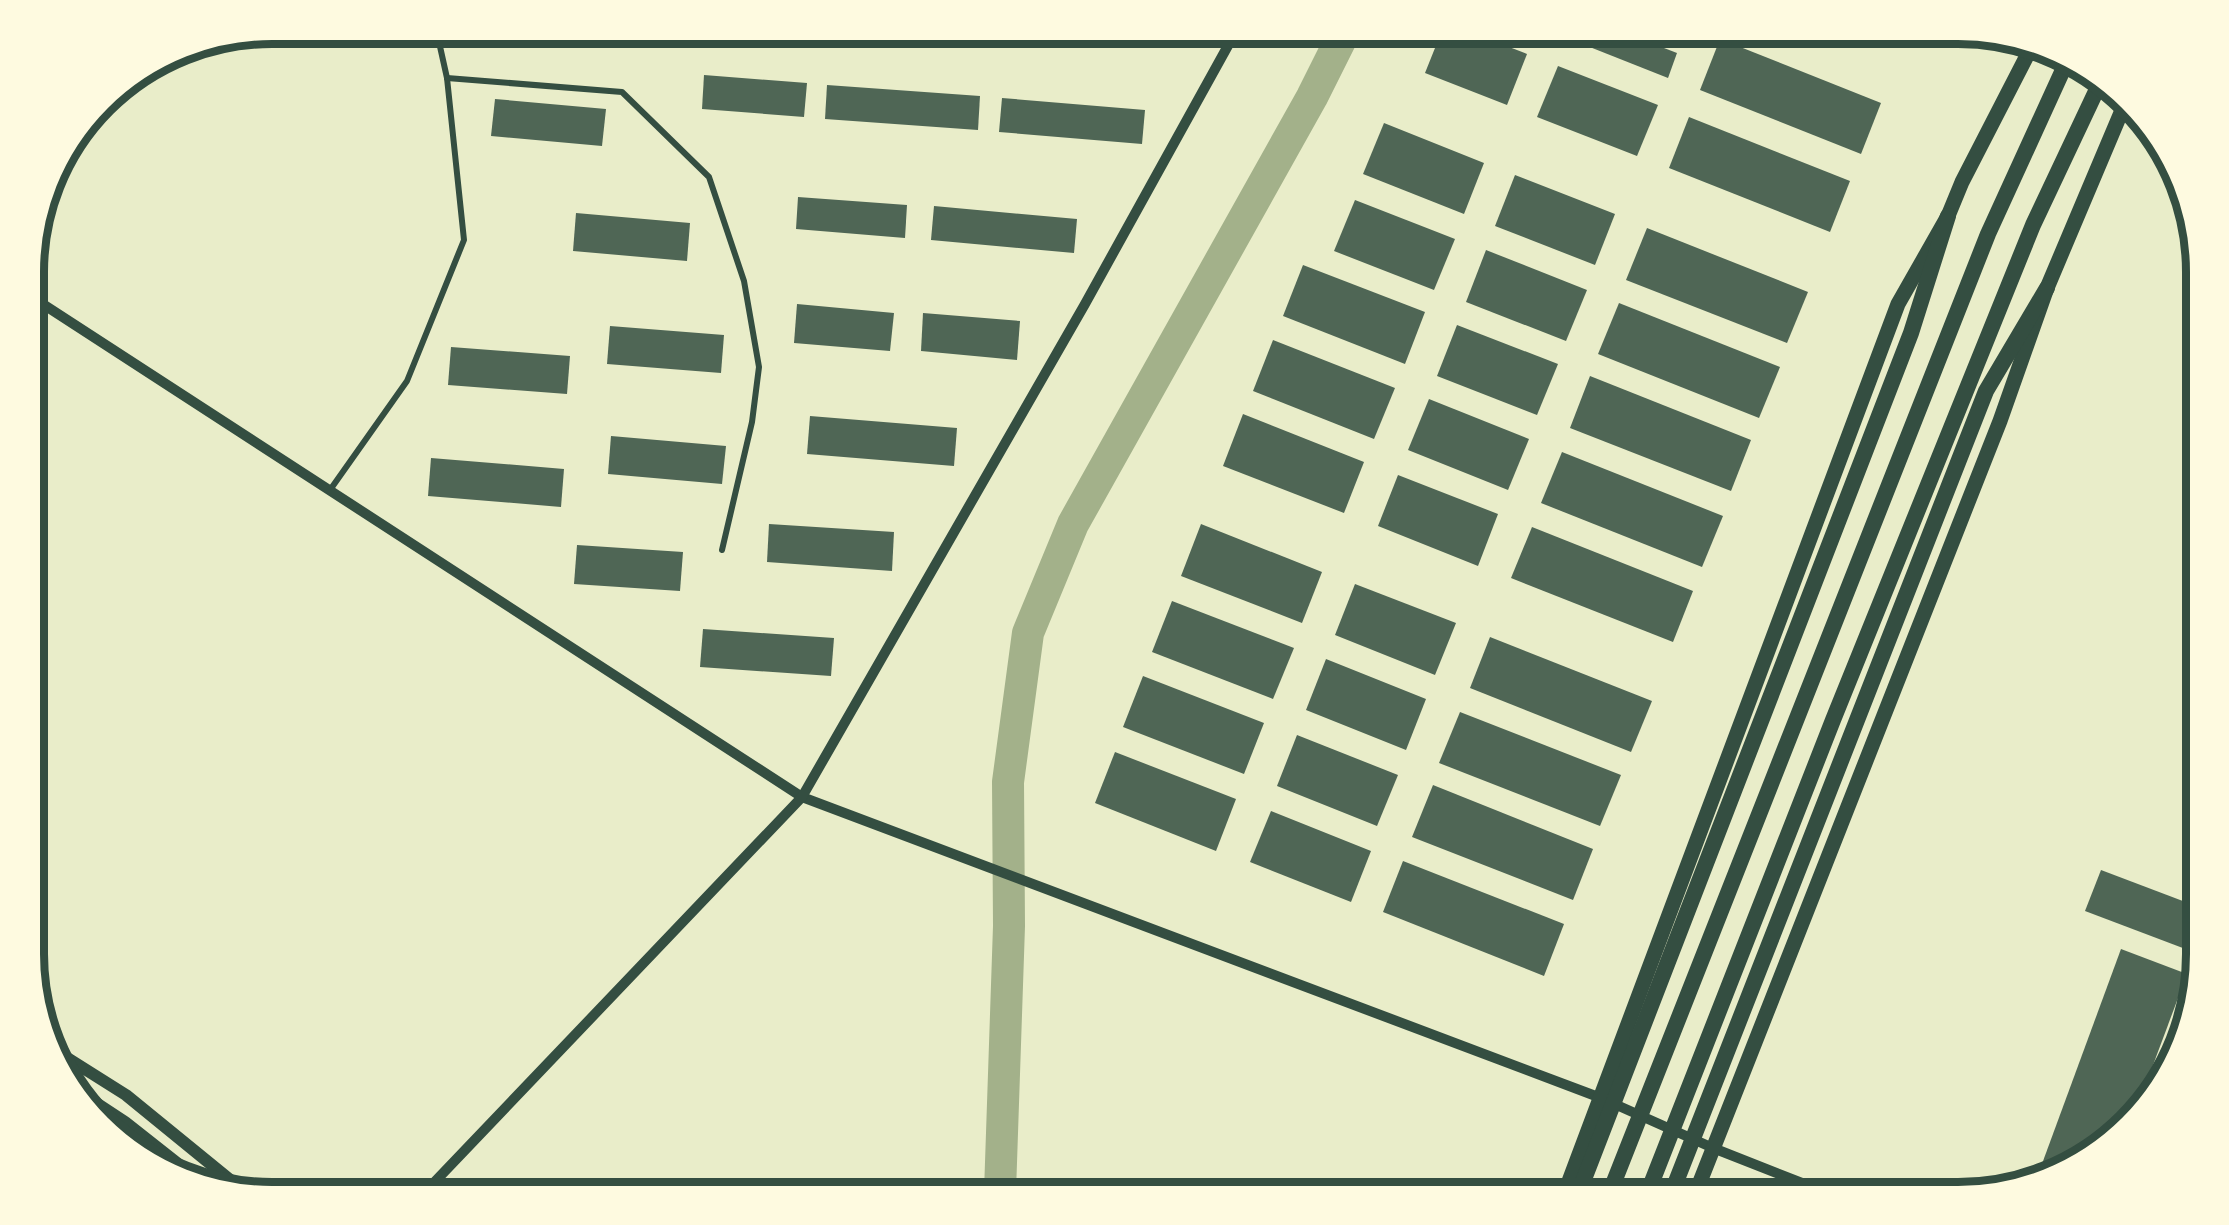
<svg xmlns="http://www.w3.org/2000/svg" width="2229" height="1225" viewBox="0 0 2229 1225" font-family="'Work Sans',sans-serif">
<rect width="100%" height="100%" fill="#e9edc9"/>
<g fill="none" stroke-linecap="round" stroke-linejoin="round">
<polyline stroke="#a3b18a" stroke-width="32" points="1000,1192 1009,926 1008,782 1028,633 1073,524 1312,97 1344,33"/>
</g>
<g fill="#4f6655">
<polygon points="614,33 691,33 691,42 613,36"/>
<polygon points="1441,33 1473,33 1527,54 1507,105 1425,73"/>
<polygon points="1570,33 1625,33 1677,53 1668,78 1567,38"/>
<polygon points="1720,39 1881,103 1861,154 1700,90"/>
<polygon points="1558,66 1658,105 1637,156 1537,117"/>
<polygon points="704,75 807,83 804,117 702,109"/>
<polygon points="827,85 980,96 978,130 825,119"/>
<polygon points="1002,98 1145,110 1142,144 999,132"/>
<polygon points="495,99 606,109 602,146 491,136"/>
<polygon points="1689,117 1850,181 1830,232 1669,168"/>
<polygon points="1384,123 1484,163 1464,214 1363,174"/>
<polygon points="1515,175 1615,214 1595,265 1495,226"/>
<polygon points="798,197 907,205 905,238 796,229"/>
<polygon points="1355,200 1455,239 1434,290 1334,251"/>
<polygon points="934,206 1077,219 1074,253 931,240"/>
<polygon points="576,213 690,223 687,261 573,251"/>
<polygon points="1647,228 1808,292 1787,343 1626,280"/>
<polygon points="1486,250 1587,290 1566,341 1466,302"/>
<polygon points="1303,265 1425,312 1405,364 1283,316"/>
<polygon points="1619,303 1780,367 1759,418 1598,354"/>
<polygon points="797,304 894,313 890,351 794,343"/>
<polygon points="923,313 1020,321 1017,360 921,351"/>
<polygon points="1457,325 1558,364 1537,415 1437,376"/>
<polygon points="610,326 724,335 721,373 607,364"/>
<polygon points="1273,340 1395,388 1374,439 1253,391"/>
<polygon points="451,347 570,356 567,394 448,385"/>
<polygon points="1590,376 1751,440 1731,491 1570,428"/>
<polygon points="1429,399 1529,439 1508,490 1408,450"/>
<polygon points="1243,414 1364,462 1344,513 1223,466"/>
<polygon points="810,416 957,428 954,466 807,454"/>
<polygon points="611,436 726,446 722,484 608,474"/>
<polygon points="1562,452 1723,516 1702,567 1541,503"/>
<polygon points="431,458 564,469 561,507 428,496"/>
<polygon points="1398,475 1498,514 1478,566 1378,526"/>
<polygon points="769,524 894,532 892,571 767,562"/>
<polygon points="1201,524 1322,572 1302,623 1181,576"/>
<polygon points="1532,527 1693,591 1673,642 1511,578"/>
<polygon points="577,545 683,552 680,591 574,584"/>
<polygon points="1355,584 1456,623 1435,675 1335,635"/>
<polygon points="1172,601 1294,648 1273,699 1152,652"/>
<polygon points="703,629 834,638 831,676 700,667"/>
<polygon points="1490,637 1652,701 1631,752 1470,688"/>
<polygon points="1326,659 1426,699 1406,750 1306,710"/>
<polygon points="1143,676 1264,723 1244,774 1123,727"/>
<polygon points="1460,712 1621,775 1600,826 1439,763"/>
<polygon points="1297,735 1398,775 1377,826 1277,786"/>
<polygon points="1115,752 1236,799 1216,851 1095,803"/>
<polygon points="1433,785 1593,849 1573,900 1412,837"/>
<polygon points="1271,811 1371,851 1351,902 1250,862"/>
<polygon points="1403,861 1564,924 1544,976 1383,912"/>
<polygon points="2101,870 2196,906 2196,953 2085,911"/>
<polygon points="2121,949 2187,974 2137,1108 2127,1122 2077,1160 2039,1172"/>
</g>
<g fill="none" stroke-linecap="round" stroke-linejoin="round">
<g stroke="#344e41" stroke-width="6">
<polyline points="447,78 622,92 709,177 744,281 759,367 752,422 722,550"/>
<polyline points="330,490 407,381 464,240 447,78 437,33"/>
</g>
<g stroke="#344e41" stroke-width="10">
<polyline points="35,299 802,797 1601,1098 1713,1148 1825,1192"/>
<polyline points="425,1192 802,797 1085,304 1235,33"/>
</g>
<g stroke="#344e41" stroke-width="12">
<polyline points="61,1054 126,1095 240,1188"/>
<polyline points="81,1093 125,1122 196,1178"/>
</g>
<g stroke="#344e41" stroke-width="15">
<polyline points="1565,1192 1898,304 1948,216 1962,182 2032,46"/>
<polyline points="1696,1192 2000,421 2047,288 2123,108"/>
</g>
<g stroke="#344e41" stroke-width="16">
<polyline points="1579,1192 1911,333 1948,216"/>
<polyline points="1610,1192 1988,234 2067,61"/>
<polyline points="1648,1192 1833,720 2033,225 2099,85"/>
<polyline points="1672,1192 1986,391 2047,288"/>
</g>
</g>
<path d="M0 0H2229V1225H0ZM272 44H1958A228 228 0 0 1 2186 272V954A228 228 0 0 1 1958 1182H272A228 228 0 0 1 44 954V272A228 228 0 0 1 272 44Z" fill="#fefae0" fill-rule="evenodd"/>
<path fill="none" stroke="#344e41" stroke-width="8" d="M272 44H1958A228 228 0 0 1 2186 272V954A228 228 0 0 1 1958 1182H272A228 228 0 0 1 44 954V272A228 228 0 0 1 272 44Z"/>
</svg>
